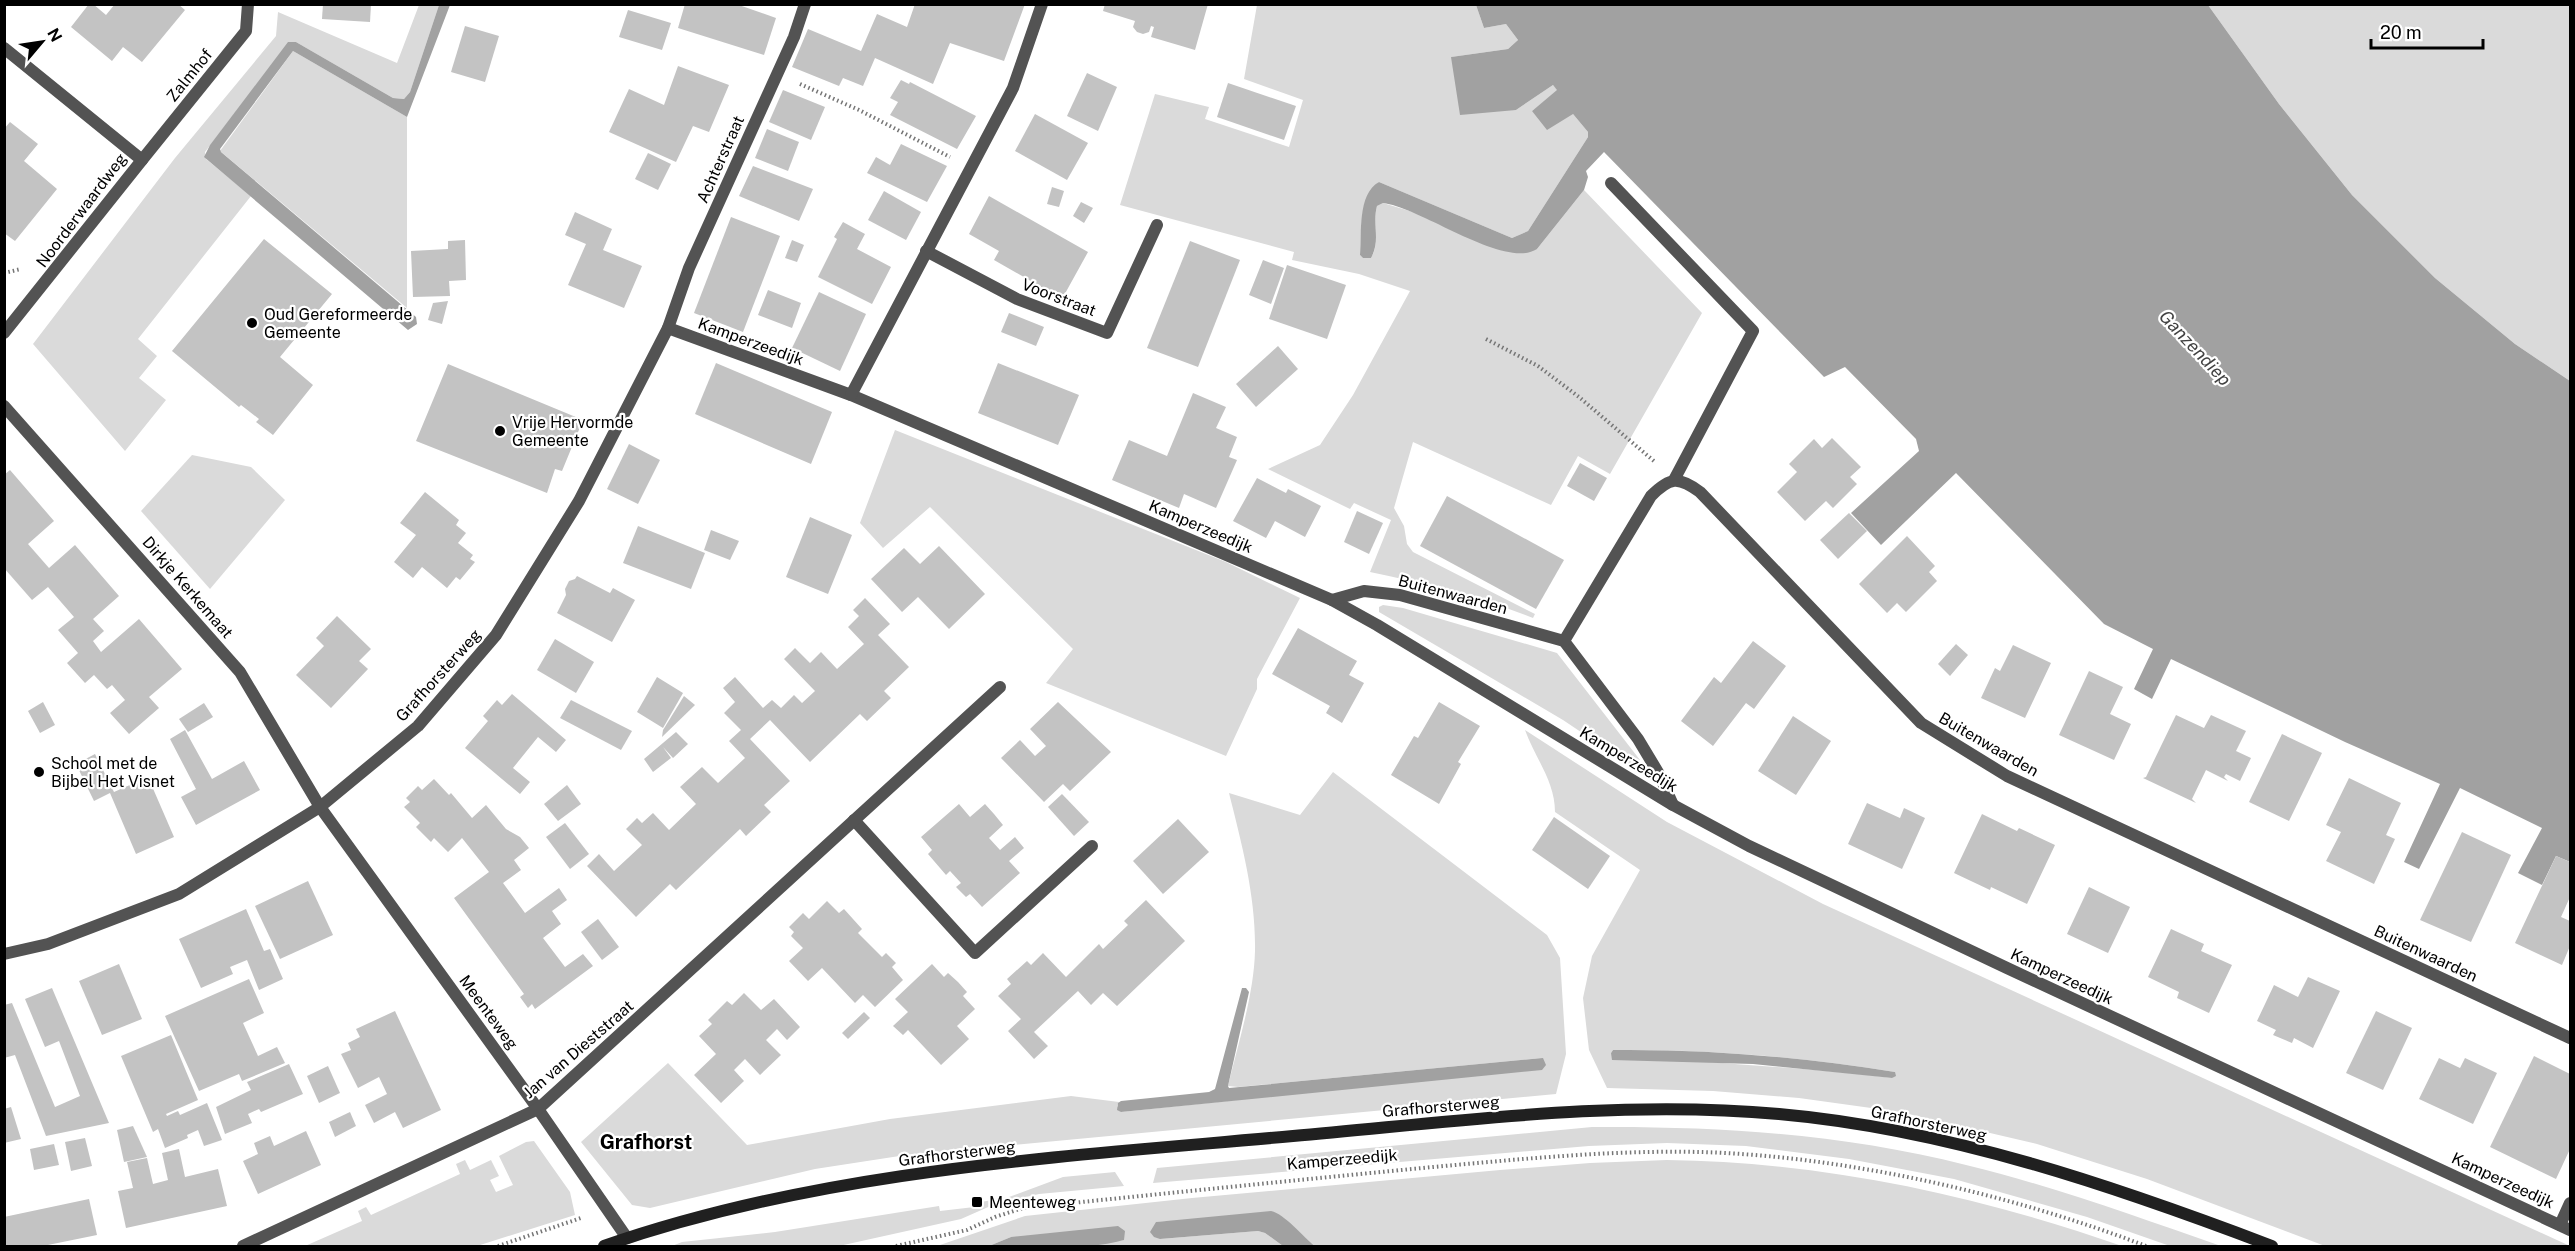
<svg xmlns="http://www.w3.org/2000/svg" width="2575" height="1251" viewBox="0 0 2575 1251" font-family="'Public Sans',sans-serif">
<rect width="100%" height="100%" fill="#fff"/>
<g fill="#dadada" fill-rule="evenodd">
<polygon points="419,5 439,5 410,92 404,99 393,98 296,42 289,42 205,152 206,159 251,196 138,339 157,356 139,378 166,400 125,451 33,344 175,158 276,36 278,12 397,63"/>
<path d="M1257 5H1476L1484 28 1506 24 1518 40 1508 49 1451 57 1516 110 1553 85 1558 90 1532 111 1573 114 1588 132V137L1528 231 1512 238 1379 182C1358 200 1362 230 1360 255L1363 258H1371C1381 241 1372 225 1377 206L1383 203 1537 249 1584 190 1702 313 1610 474 1578 456 1551 505 1413 442 1394 508 1404 526 1407 544 1413 552 1535 614 1533 618C1480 597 1426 584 1370 572L1391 520 1354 503 1350 509 1268 469 1320 445 1353 395 1410 291 1359 274 1292 260 1294 252 1120 205 1155 94 1209 107 1205 119 1289 147 1303 100 1244 79Z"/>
<polygon points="2208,5 2570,5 2570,381 2515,344 2435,278 2352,195 2279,104"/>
<polygon points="293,51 407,117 407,308 220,151"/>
<polygon points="895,430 1226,562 1300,598 1257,679 1257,689 1226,756 1046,683 1073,649 930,507 883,548 860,523"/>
<polygon points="192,455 251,467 285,500 210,589 141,511"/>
<polygon points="1383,605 1403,608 1557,653 1640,760 1640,764 1633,767 1563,720 1379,612 1379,607"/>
<path d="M1525 730 1667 822 1823 904 2570 1246H2325L2147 1179 2037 1144 1900 1112 1799 1098 1713 1091 1607 1088 1589 1050 1583 998 1592 956 1640 870 1555 812C1555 781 1535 758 1525 730ZM1613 1050C1709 1049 1801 1057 1895 1072L1892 1078C1798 1066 1704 1064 1611 1053Z"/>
<path d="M1333 772 1547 935 1560 958 1566 1054 1556 1094 906 1155 815 1169 650 1208 632 1205 581 1142 668 1063 747 1145 890 1119 1071 1096 1119 1102 1117 1106 1121 1112 1237 1100 1543 1058 1238 1087 1228 1086C1238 1044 1254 994 1255 951 1256 897 1242 845 1229 793L1300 815Z"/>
<path d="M1592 1127C1718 1126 1843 1134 1966 1165 2053 1186 2137 1217 2221 1246H2170L2087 1217 1954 1179 1849 1159 1746 1146 1667 1143 1589 1146 1153 1183 1157 1168Z"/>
<polygon points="534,1141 570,1192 575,1215 477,1246 305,1246 362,1221 358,1211 366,1207 371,1215 460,1174 456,1164 465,1160 470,1170 491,1160 499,1176 490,1180 496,1192 513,1185 499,1156 526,1142"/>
<path d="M1667 1160C1822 1162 1976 1195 2122 1246H1315L1296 1231 1293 1226 1170 1221 1156 1222 1160 1239 1258 1231 1265 1233 1283 1246H1082L1124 1240 1011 1237 989 1246H937L1025 1216 1192 1198 1500 1170 1590 1163Z"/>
<polygon points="1115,1172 1124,1186 1039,1194 995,1204 961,1219 839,1246 672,1246 682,1242 775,1232 939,1206 940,1211 983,1206 981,1202 1009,1197 1063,1177"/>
</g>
<g fill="#a1a1a1">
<polygon points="439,5 450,5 407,117 293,51 220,149 221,152 416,317 417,324 408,330 204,157 210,145 288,42 296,42 393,98 404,99 410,92"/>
<path d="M1476 5H2208L2279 104 2352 195 2435 278 2515 344 2570 381V862L2556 856 2542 885 2518 873 2542 828 2460 788 2419 869 2404 862 2440 784 2345 742 2171 659 2152 699 2134 689 2153 649 2104 624 1956 473 1881 545 1851 513 1919 451 1916 439 1845 367 1824 377 1604 152 1586 171 1588 177 1584 190 1537 249C1505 270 1420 207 1383 203L1377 206C1372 225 1381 240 1371 258H1363L1360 255C1362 234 1357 194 1379 182L1512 238 1528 231 1588 137V132L1573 114 1547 130 1532 111 1557 90 1553 85 1516 110 1460 115 1451 57 1508 49 1518 40 1506 24 1484 28Z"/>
<polygon points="1242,988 1246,988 1249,992 1228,1086 1229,1088 1543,1058 1546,1065 1542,1070 1121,1112 1117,1110 1118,1103 1121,1101 1209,1092 1215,1089"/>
<path d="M1613 1050C1708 1049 1801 1057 1895 1072L1896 1076 1892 1078 1753 1064 1612 1060 1611 1053Z"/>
<path d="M1271 1211C1285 1214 1303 1237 1315 1246H1283L1265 1233 1258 1231 1160 1239 1154 1237 1150 1232 1156 1222Z"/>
<path d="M1118 1226 1125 1231 1124 1240C1085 1251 1030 1247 989 1246L1011 1237Z"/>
</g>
<g fill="#c3c3c3">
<polygon points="89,4 93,4 106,15 115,4 178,4 185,10 142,62 123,47 112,61 71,27"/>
<polygon points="323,4 371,4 370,22 322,19"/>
<polygon points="685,4 736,4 776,18 764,55 678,28"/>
<polygon points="915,4 1025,4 1004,61 950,43 933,84 875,58 863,86 843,78 839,86 792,67 808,29 861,51 877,14 907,27"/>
<polygon points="1105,4 1208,4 1195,50 1151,37 1154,27 1151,26 1149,32 1143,34 1137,32 1133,27 1135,21 1103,11"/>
<polygon points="628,10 671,23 662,50 619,37"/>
<polygon points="465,26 499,36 485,82 451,72"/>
<polygon points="678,66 729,85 709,132 693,126 676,162 609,132 629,89 664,105"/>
<polygon points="1087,73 1117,87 1098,131 1067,116"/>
<polygon points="901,80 909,84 910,82 976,116 957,149 890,115 898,102 890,98"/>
<polygon points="1228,83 1296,106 1284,140 1217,117"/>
<polygon points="783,90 825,107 811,140 769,122"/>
<polygon points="1035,114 1088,143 1067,180 1015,151"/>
<polygon points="10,122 38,144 24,161 57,189 15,241 4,233 4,129"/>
<polygon points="767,129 799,142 788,171 755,158"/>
<polygon points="901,144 947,166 927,202 867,173 876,157 890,165"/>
<polygon points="648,153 671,164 658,190 635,179"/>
<polygon points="753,166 813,189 799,221 739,196"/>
<polygon points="1052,187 1064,191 1059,207 1047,204"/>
<polygon points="884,191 921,212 906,240 868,220"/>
<polygon points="989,196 1088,252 1062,299 994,260 999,251 969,234"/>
<polygon points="1081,202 1093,208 1084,223 1073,216"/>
<polygon points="575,212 612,229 603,250 642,266 624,308 568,285 586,244 565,235"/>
<polygon points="731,217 780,236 743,332 694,313"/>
<polygon points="843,222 865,234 857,249 891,267 872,304 818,277 837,239 834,237"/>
<polygon points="264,239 332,294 280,357 313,385 273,435 256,422 259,419 241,405 239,407 172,351"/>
<polygon points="465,240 466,280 449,281 450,296 413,297 411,251 448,249 448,241"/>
<polygon points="792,240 804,245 797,262 785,258"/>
<polygon points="1190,241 1240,260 1198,367 1147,348"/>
<polygon points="1263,260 1284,268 1271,304 1249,295"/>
<polygon points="1287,265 1346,285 1327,339 1269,319"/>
<polygon points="768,290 801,303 792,328 758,315"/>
<polygon points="819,292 866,314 840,371 792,348"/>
<polygon points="448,301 442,324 428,320 433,303"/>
<polygon points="1009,313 1044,327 1036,346 1001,332"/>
<polygon points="1278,346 1298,369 1256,407 1236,384"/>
<polygon points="716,363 832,412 811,464 695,414"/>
<polygon points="998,363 1079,395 1058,445 978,413"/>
<polygon points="448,364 583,420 562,471 555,469 547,493 416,441"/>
<polygon points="1193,393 1226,407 1216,428 1237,437 1229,457 1237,460 1216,508 1184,494 1179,508 1112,480 1129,440 1167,456"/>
<polygon points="1832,438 1861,467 1850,477 1857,484 1833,508 1826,501 1805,521 1777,492 1797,472 1789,464 1814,439 1822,448"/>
<polygon points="629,444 660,460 638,504 607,489"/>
<polygon points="1580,463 1607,478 1594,501 1567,486"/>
<polygon points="10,470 54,521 28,544 49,568 75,545 119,596 93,619 104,631 93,641 101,652 139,619 182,669 149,697 159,708 129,734 110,713 125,700 112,685 107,689 94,675 85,683 67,663 78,653 58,630 74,617 48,587 32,600 4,568 4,475"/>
<polygon points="1257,478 1286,493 1288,489 1321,506 1305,537 1275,521 1266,538 1233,521"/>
<polygon points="425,492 459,520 456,525 466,533 458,543 473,555 470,559 475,562 460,580 456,577 447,588 422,567 413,578 394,562 416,535 400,523"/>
<polygon points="1447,496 1564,560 1536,609 1420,546"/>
<polygon points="1357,511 1383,523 1369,554 1344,542"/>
<polygon points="1849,513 1867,531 1838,559 1820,540"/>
<polygon points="810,517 852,535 828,594 786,577"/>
<polygon points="638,526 705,553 691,589 623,563"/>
<polygon points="711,530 739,541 730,560 704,550"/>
<polygon points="1907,536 1935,566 1929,572 1937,581 1906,612 1897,603 1887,613 1859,584"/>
<polygon points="939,546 985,594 949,629 918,597 902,612 871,579 904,548 920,564"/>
<polygon points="577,576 610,593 613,588 635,600 612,642 557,613 566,595 565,589 569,581 575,579"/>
<polygon points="865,598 890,624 878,635 909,667 884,691 891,698 867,721 860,714 810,762 770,720 750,739 790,781 764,805 771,812 746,836 740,829 676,890 670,884 636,917 587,866 599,854 614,871 642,845 626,829 637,818 642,823 653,813 669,830 696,804 680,787 702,767 718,783 745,758 729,741 741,730 724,713 735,702 723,688 735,677 763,708 772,700 781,708 794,695 802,703 815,691 784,659 795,648 810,663 821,652 837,669 864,644 848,627 859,616 853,610"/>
<polygon points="337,616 371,649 359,661 368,669 331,708 296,675 324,646 316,638"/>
<polygon points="1298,628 1357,661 1349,675 1364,683 1342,723 1326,713 1330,706 1272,674"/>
<polygon points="555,639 594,662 576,693 537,670"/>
<polygon points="1753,641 1786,666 1754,709 1746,703 1713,746 1681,721 1714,677 1721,683"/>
<polygon points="1956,644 1968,655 1950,676 1938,664"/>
<polygon points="2013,645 2051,663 2025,718 1981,698 1995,668 2000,671"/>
<polygon points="2089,671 2123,687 2110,714 2131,724 2114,760 2059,735"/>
<polygon points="657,677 683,693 663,728 637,712"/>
<polygon points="512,694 566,740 556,752 538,737 513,768 530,782 520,794 465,748 488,721 483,716 497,700 502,705"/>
<polygon points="684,696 695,705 662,737 663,730"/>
<polygon points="571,700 632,731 621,750 560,718"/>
<polygon points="43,702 55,725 40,733 28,711"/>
<polygon points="1058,702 1111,752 1070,791 1063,784 1044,802 1001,758 1020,740 1035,756 1046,746 1030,729"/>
<polygon points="1439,702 1480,726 1458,762 1461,764 1439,804 1391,775 1414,736 1418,738"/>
<polygon points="204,703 213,717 188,732 179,719"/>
<polygon points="2176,715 2204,728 2211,715 2246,731 2236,751 2251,758 2240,781 2226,774 2224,777 2228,781 2206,770 2192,799 2196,803 2143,778 2146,777"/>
<polygon points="1793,716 1831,741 1796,795 1758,771"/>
<polygon points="185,730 212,779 244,761 260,790 196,825 181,797 196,789 170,739"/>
<polygon points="676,732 688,744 673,758 663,747 671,758 653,772 644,759"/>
<polygon points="2282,734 2322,753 2289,821 2249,802"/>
<polygon points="95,754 114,792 148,777 174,837 136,854 110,793 94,801 76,764"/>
<polygon points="2349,778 2401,803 2386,835 2395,839 2374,884 2326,861 2341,832 2326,825"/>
<polygon points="434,779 449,795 451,793 472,818 486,805 506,829 520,837 529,848 514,860 521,870 503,883 525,913 559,888 567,900 552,911 561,924 543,938 565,967 583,954 593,966 535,1009 532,1004 528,1008 520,997 524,994 454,898 489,872 462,838 448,852 434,838 431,842 416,827 420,823 404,807 410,802 406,798 418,786 422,790"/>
<polygon points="567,785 581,804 558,821 544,804"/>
<polygon points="1062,794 1089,822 1074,836 1048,807"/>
<polygon points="1867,803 1900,818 1904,808 1925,818 1902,869 1848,844"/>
<polygon points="959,804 970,817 985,804 994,814 1003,825 989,838 1000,850 1015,837 1024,848 1009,861 1020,873 982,907 970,894 966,897 956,887 961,883 950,871 946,875 928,854 932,850 921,837"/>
<polygon points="1982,814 2017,831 2019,828 2055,845 2027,904 1991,887 1990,890 1954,873"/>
<polygon points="1554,817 1610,856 1588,889 1532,850"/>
<polygon points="1178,819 1209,852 1163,894 1133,861"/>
<polygon points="565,823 589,854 570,869 546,837"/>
<polygon points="2462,832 2511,855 2471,942 2420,920"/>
<polygon points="2556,856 2570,862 2570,897 2561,917 2570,921 2570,946 2562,965 2515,943"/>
<polygon points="308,881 333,935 280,959 255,906"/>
<polygon points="2089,887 2130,907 2108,953 2067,934"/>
<polygon points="1146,900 1185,941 1117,1006 1103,993 1091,1005 1078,991 1034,1032 1048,1046 1034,1059 1008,1031 1021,1019 998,996 1011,984 1007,979 1027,961 1031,965 1043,953 1066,977 1099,944 1103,949 1128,925 1124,921"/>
<polygon points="827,901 839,913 844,909 862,929 858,933 882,957 886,953 896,963 892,967 903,980 875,1007 863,995 855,1003 822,968 808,981 789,961 803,948 791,936 794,932 789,927 803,913 809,919"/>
<polygon points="246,909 264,951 270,949 283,979 259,990 247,960 230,967 233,974 201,988 179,939"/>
<polygon points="598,919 619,947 602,960 581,932"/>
<polygon points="2171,929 2204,944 2201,951 2232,965 2209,1013 2177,998 2179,992 2148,977"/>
<polygon points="119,964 142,1019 102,1035 79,981"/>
<polygon points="932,964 944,977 948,973 958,982 967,992 963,996 975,1009 957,1026 969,1039 941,1065 908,1030 903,1035 893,1026 908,1012 895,999"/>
<polygon points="2308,977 2340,991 2313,1048 2294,1038 2292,1043 2273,1035 2276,1030 2257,1021 2274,985 2298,997"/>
<polygon points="249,979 264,1013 243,1023 258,1056 277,1047 285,1063 242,1081 239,1074 199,1091 165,1016"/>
<polygon points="52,988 109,1123 46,1136 15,1055 4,1058 4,1005 12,1003 55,1107 80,1096 59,1041 45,1047 25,999"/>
<polygon points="744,993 761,1010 774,999 800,1027 787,1040 777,1029 766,1040 781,1055 760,1075 745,1059 734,1070 744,1081 721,1103 694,1075 716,1054 699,1036 712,1024 708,1020 727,1001 732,1005"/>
<polygon points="395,1011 441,1110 403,1128 395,1112 374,1123 365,1105 387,1094 379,1077 358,1088 341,1054 351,1050 348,1043 360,1037 356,1029"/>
<polygon points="2376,1011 2412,1028 2383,1090 2346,1073"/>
<polygon points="864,1012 870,1018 848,1039 842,1033"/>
<polygon points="171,1035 198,1100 166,1114 167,1116 178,1111 180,1115 207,1103 222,1140 204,1146 198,1130 187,1135 188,1138 165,1148 158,1129 153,1132 121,1056"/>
<polygon points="2534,1056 2570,1074 2570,1149 2556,1179 2490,1147"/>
<polygon points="2439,1058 2460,1068 2465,1058 2497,1073 2473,1124 2419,1099"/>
<polygon points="289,1064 303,1094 261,1112 259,1109 248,1114 252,1123 225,1134 216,1107 251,1090 247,1082"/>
<polygon points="328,1066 340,1093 319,1103 307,1076"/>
<polygon points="11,1107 21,1139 4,1143 4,1109"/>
<polygon points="350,1112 356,1126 335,1137 329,1122"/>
<polygon points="133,1126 147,1157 124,1162 117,1130"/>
<polygon points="306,1131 321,1165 258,1194 243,1161 258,1154 254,1143 270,1136 274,1146"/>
<polygon points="85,1138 92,1166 71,1171 65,1142"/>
<polygon points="54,1144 59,1165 34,1170 30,1149"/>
<polygon points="179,1149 185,1177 218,1169 227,1206 126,1228 118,1191 133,1188 127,1162 147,1158 153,1184 168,1180 162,1153"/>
<polygon points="89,1199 97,1235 43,1246 4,1246 4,1217"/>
</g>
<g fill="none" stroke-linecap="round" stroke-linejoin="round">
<g stroke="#757575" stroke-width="4" stroke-dasharray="1.5 3" stroke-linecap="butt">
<polyline points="800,84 859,110 950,157"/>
<polyline points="4,273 21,269"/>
<polyline points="1486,339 1538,366 1579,397 1655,462"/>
<polyline points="498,1246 581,1218"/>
<path d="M896 1246 967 1230 995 1217 1023 1208C1160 1194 1296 1180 1433 1167 1522 1159 1611 1150 1700 1152 1846 1156 2010 1194 2146 1246"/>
</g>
<polyline stroke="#535353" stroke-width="12" points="1611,183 1753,331 1674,480"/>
<g stroke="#535353" stroke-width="12">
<polyline points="4,48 142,160 4,333"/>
<polyline points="142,160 246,31 248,4"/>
<polyline points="926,251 1017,299 1107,333 1157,225"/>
<polyline points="668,328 851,395 1332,600 1377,625 1673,805 1749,846 2007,968 2570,1230"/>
<polyline points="851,395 1013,88 1042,4"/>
<polyline points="4,406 240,672 320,807 538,1109 627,1238"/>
<polyline points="1332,600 1364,591 1400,595 1564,641 1638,739 1659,774 1673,805"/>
<path d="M1564 641 1651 496C1670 477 1678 476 1700 492L1921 723 2007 776 2570 1038"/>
<polyline points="854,820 975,953 1092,846"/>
<polyline points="4,954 48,944 179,894 320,807 418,726 496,635 579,501 668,328 689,268 794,37 805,4"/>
<polyline points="2560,1225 2570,1203"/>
<polyline points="243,1246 538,1109 1000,687"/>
</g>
<path stroke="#202020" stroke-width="12" d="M604 1246C825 1169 1062 1157 1293 1136 1455 1122 1616 1099 1779 1114 1948 1129 2114 1186 2272 1246"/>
</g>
<g fill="#000" stroke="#fff" stroke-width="2">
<circle cx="252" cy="323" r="6"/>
<circle cx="500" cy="431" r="6"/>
<circle cx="39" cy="772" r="6"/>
<rect x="971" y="1196" width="12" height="12" rx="3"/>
</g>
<g text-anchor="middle" stroke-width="4.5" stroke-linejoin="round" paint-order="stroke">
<g font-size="16" fill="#000" stroke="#fff">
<text transform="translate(189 75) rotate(-51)" y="6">Zalmhof</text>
<text transform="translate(720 159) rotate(-66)" y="6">Achterstraat</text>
<text transform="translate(81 210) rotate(-53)" y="6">Noorderwaardweg</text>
<text transform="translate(1059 297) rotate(21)" y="6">Voorstraat</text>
<text transform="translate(751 341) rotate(20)" y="6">Kamperzeedijk</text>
<text transform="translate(1201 526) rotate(23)" y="6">Kamperzeedijk</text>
<text transform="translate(188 587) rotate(49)" y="6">Dirkje Kerkemaat</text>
<text transform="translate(1453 594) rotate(15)" y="6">Buitenwaarden</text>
<text transform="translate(438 675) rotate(-48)" y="6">Grafhorsterweg</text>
<text transform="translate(1989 744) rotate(30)" y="6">Buitenwaarden</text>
<text transform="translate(1629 759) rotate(31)" y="6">Kamperzeedijk</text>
<text transform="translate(2426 953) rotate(25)" y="6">Buitenwaarden</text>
<text transform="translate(2062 976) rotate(25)" y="6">Kamperzeedijk</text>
<text transform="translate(489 1012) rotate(54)" y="6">Meenteweg</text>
<text transform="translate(578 1049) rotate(-41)" y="6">Jan van Dieststraat</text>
<text transform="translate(1441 1106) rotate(-5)" y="6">Grafhorsterweg</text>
<text transform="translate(1929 1123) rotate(12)" y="6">Grafhorsterweg</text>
<text transform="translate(957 1153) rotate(-7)" y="6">Grafhorsterweg</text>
<text transform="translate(1342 1159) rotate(-5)" y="6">Kamperzeedijk</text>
<text transform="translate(2503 1180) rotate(25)" y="6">Kamperzeedijk</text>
</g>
<g font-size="16" fill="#000" stroke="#fff" text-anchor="start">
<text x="264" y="320">Oud Gereformeerde<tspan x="264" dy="18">Gemeente</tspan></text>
<text x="512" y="428">Vrije Hervormde<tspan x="512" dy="18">Gemeente</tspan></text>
<text x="51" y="769">School met de<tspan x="51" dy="18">Bijbel Het Visnet</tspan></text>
<text x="989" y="1208">Meenteweg</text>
</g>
<g font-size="18" font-style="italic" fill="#424242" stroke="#fff">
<text transform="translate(2195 348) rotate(47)" y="6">Ganzendiep</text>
</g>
<g font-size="20" font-weight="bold" fill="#000" stroke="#fff">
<text x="646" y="1149">Grafhorst</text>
</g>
</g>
<rect width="2575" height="1251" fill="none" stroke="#000000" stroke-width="12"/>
<g transform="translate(42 42) rotate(61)" stroke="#ffffff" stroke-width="4.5" paint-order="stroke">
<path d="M0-4.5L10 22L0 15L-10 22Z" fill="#000000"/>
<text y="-9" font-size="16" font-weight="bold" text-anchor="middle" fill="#000000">N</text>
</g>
<path d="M2371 39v9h112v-9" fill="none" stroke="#000000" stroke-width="3"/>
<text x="2380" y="39" font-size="18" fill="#000000" stroke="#ffffff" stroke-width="4.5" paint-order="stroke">20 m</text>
</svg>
